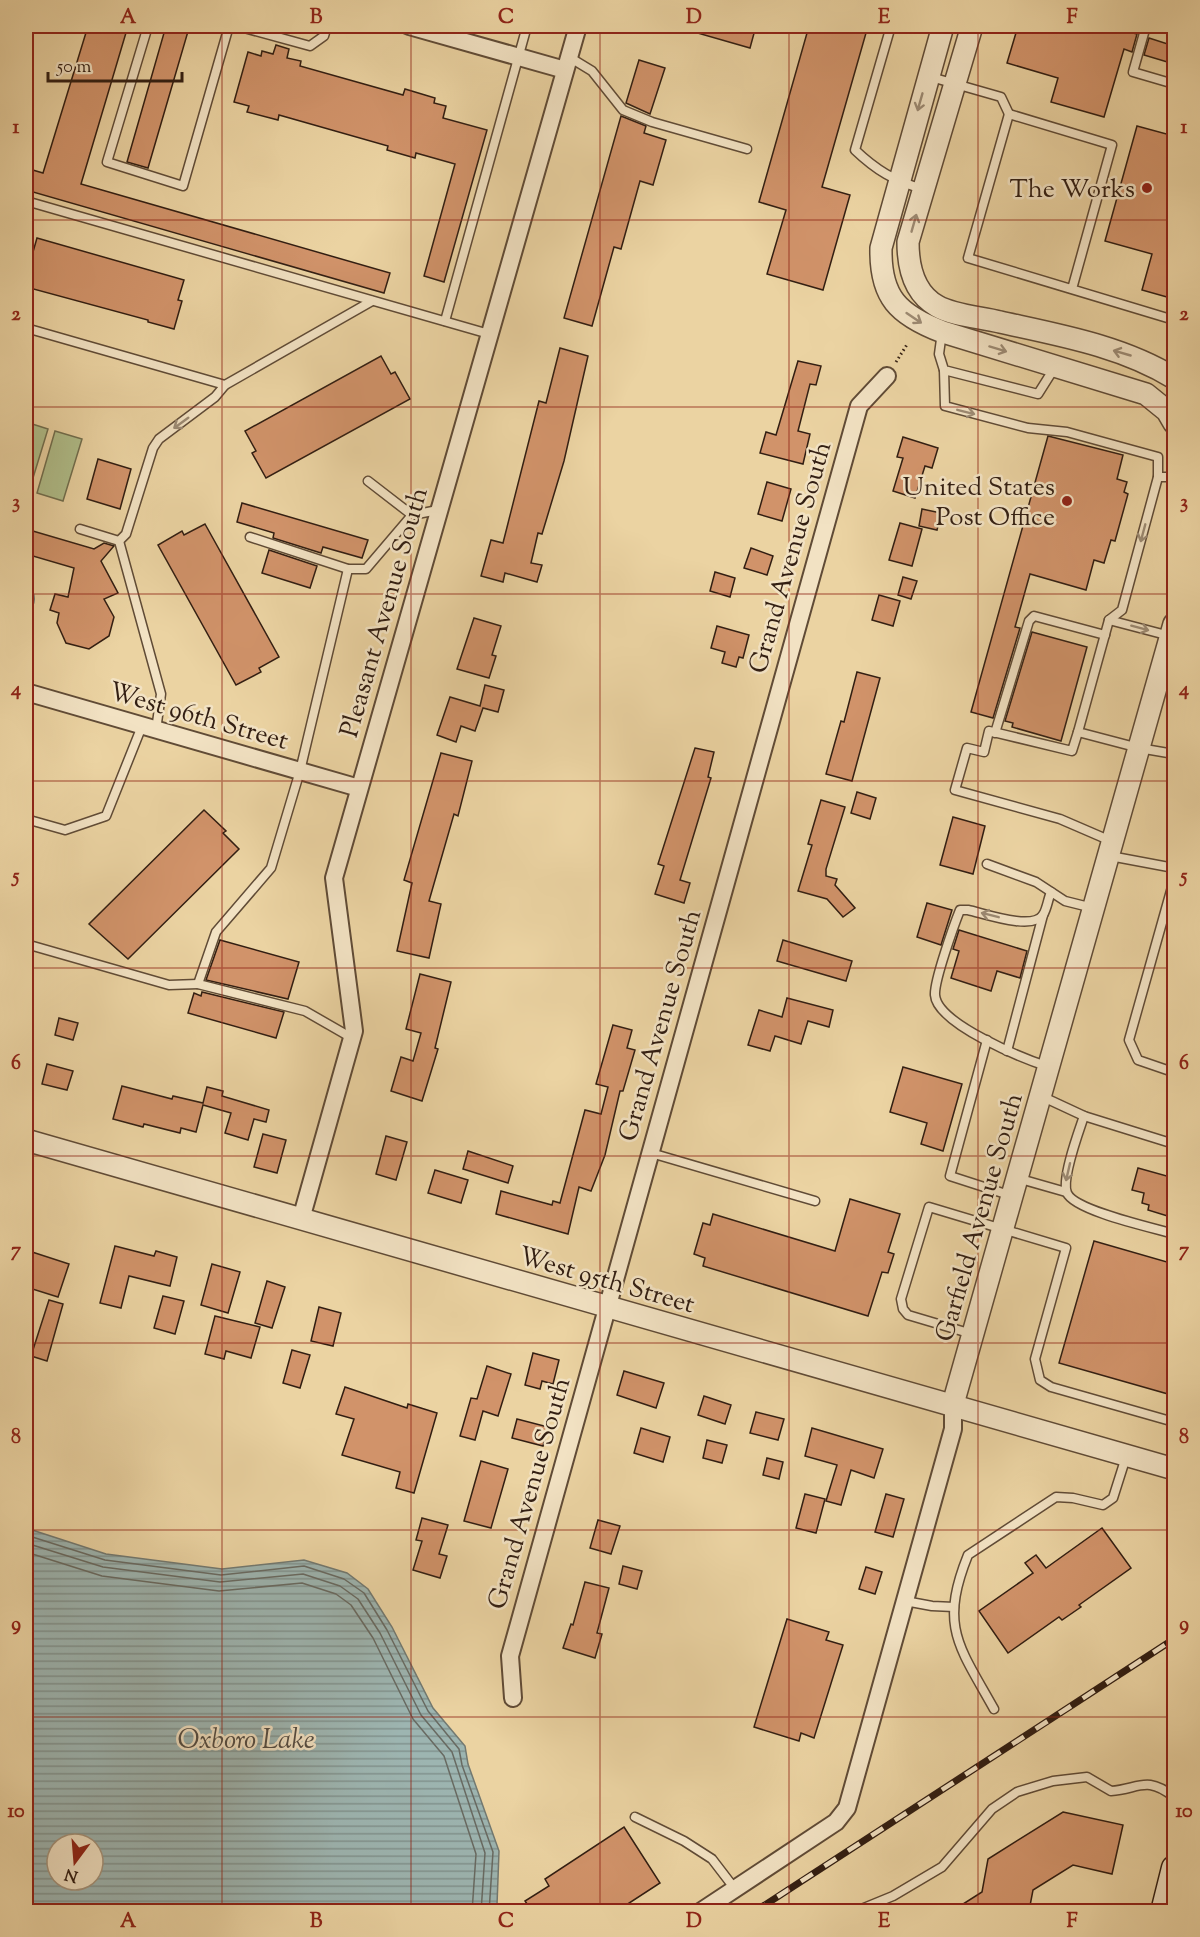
<svg xmlns="http://www.w3.org/2000/svg" width="1200" height="1937" viewBox="0 0 1200 1937" font-family="'Sorts Mill Goudy',serif">
<defs>
<pattern id="water-rules" width="6" height="5" patternUnits="userSpaceOnUse" patternTransform="scale(1.5)"><rect width="6" height="5" fill="#9db5b1"/><path d="M0 2.5h6" fill="none" stroke="#81938f"/></pattern>
</defs>
<rect width="100%" height="100%" fill="#ebd3a2"/>
<filter id="stains"><feTurbulence type="fractalNoise" baseFrequency=".00333" numOctaves="4"/><feColorMatrix values="0 0 0 0 .2 0 0 0 0 .09 0 0 0 0 .02 0 0 0 .5 -.17"/></filter>
<radialGradient id="worn" r=".72"><stop offset=".6" stop-color="#630" stop-opacity="0"/><stop offset="1" stop-color="#630" stop-opacity=".3"/></radialGradient>
<g fill="#b0be8a" stroke="#716e4e" stroke-width="1.5">
<polygon points="26,422 48,429 29,491 26,490"/>
<polygon points="55,431 82,439 63,501 37,493"/>
</g>
<g fill="url(#water-rules)" stroke="#727971" stroke-width="1.5" fill-rule="evenodd">
<path d="M26 585C37 592 37 606 26 613Z"/>
<path d="M26 1528 106 1554 222 1569 304 1560 347 1573 368 1589 392 1627 433 1708 465 1746 468 1764 499 1851 497 1905 494 1911H26ZM57 1844H93V1880H57Z"/>
</g>
<g fill="none" stroke-linecap="round" stroke-linejoin="round">
<g stroke="#686a62" stroke-width="1.5">
<polyline points="26,1535 105,1560 221,1575 304,1566 344,1579 364,1593 387,1630 428,1711 459,1749 462,1765 493,1852 489,1912"/>
<polyline points="26,1543 103,1567 220,1582 303,1574 340,1586 358,1599 380,1633 421,1715 452,1752 485,1853 481,1912"/>
<polyline points="26,1552 102,1576 219,1591 302,1583 336,1594 351,1605 373,1638 413,1719 444,1756 476,1854 472,1912"/>
</g>
</g>
<g fill="#d1936a" stroke="#321e12" stroke-width="1.5">
<polygon points="88,26 128,26 81,184 390,273 384,293 26,190 26,168 43,173"/>
<polygon points="166,26 189,28 148,168 127,162"/>
<polygon points="687,26 756,26 750,48 687,30"/>
<polygon points="809,26 868,26 822,187 850,195 823,290 767,274 786,210 759,202"/>
<polygon points="1018,26 1130,26 1129,32 1137,34 1132,52 1124,49 1104,117 1051,102 1058,78 1007,63"/>
<polygon points="1149,38 1174,46 1174,64 1144,55"/>
<polygon points="276,45 289,49 287,58 301,61 300,66 403,95 405,89 435,98 434,103 446,106 443,118 487,130 444,282 424,276 455,164 416,153 415,158 387,150 388,146 279,115 278,120 247,112 249,106 234,102 248,52 261,56 262,51 273,54"/>
<polygon points="639,60 665,68 650,114 626,103"/>
<polygon points="621,116 646,126 644,133 666,140 653,185 640,181 621,249 614,247 592,326 564,318"/>
<polygon points="1137,126 1174,136 1174,299 1142,290 1152,254 1105,241"/>
<polygon points="37,238 184,280 178,300 182,301 174,329 148,322 148,320 26,287 26,257 31,259"/>
<polygon points="560,348 588,356 564,461 542,534 538,533 531,563 542,565 537,582 505,573 503,582 481,576 491,540 503,543 539,401 546,403"/>
<polygon points="381,356 391,374 395,372 410,399 266,478 252,453 256,451 245,431"/>
<polygon points="798,361 821,366 816,385 810,384 798,431 810,434 803,464 760,453 766,432 776,435"/>
<polygon points="1048,436 1123,455 1117,479 1127,482 1124,492 1128,494 1115,541 1111,540 1104,563 1094,560 1086,590 1030,574 1015,627 1020,628 993,718 971,712"/>
<polygon points="903,437 938,448 932,468 925,466 915,498 893,491 903,458 897,457"/>
<polygon points="98,459 131,469 120,509 87,499"/>
<polygon points="767,482 791,489 782,521 758,514"/>
<polygon points="242,503 368,540 362,558 323,547 321,553 273,538 274,533 237,522"/>
<polygon points="922,509 941,513 937,530 919,526"/>
<polygon points="900,523 922,529 912,566 889,560"/>
<polygon points="205,524 279,657 259,668 261,672 236,685 158,545 182,531 184,535"/>
<polygon points="26,529 94,549 104,543 114,546 101,561 118,593 104,599 114,617 109,636 89,649 66,643 57,623 59,613 50,610 55,594 68,597 74,568 26,554"/>
<polygon points="751,548 773,556 767,575 744,568"/>
<polygon points="269,550 317,566 310,588 262,573"/>
<polygon points="715,572 735,578 730,597 710,591"/>
<polygon points="903,577 917,581 911,599 898,595"/>
<polygon points="879,595 900,601 893,626 872,620"/>
<polygon points="474,618 501,626 492,655 496,656 489,678 457,669"/>
<polygon points="717,626 749,635 743,658 739,657 736,667 722,663 725,652 711,648"/>
<polygon points="1032,632 1087,647 1061,741 1012,727 1013,723 1005,721"/>
<polygon points="857,672 880,678 852,781 826,774 841,721 844,722"/>
<polygon points="485,685 504,690 498,712 483,708 475,731 461,726 456,742 437,735 450,697 480,706"/>
<polygon points="695,748 714,752 708,777 711,778 680,880 690,883 684,903 655,894 664,866 658,864"/>
<polygon points="441,753 472,761 458,816 454,814 429,901 441,904 429,958 397,951 412,883 404,880"/>
<polygon points="857,792 876,798 870,819 851,813"/>
<polygon points="821,800 845,807 826,869 826,876 837,879 835,885 855,908 843,917 827,899 798,891 812,845 808,844"/>
<polygon points="204,810 226,831 223,833 239,849 128,959 89,924"/>
<polygon points="953,817 985,826 973,874 940,865"/>
<polygon points="927,903 952,910 941,945 917,937"/>
<polygon points="959,930 1027,951 1020,978 997,971 991,991 951,978 959,951 953,949"/>
<polygon points="220,940 299,962 288,999 206,980"/>
<polygon points="783,940 852,961 846,981 777,961"/>
<polygon points="420,974 451,982 435,1048 438,1049 422,1101 391,1091 401,1057 413,1061 421,1033 406,1029"/>
<polygon points="202,992 284,1012 276,1038 188,1013 194,993 201,996"/>
<polygon points="787,998 833,1010 829,1027 808,1021 801,1044 775,1036 770,1051 748,1045 759,1010 782,1017"/>
<polygon points="59,1018 78,1023 73,1040 55,1035"/>
<polygon points="613,1025 632,1030 627,1048 635,1050 623,1091 620,1091 605,1155 591,1191 579,1187 568,1234 496,1214 501,1191 552,1205 553,1201 560,1203 585,1110 601,1114 608,1087 596,1084"/>
<polygon points="47,1064 73,1071 67,1090 42,1084"/>
<polygon points="903,1067 962,1084 943,1151 921,1144 927,1123 890,1112"/>
<polygon points="122,1086 172,1099 173,1096 203,1103 207,1087 223,1091 222,1096 269,1110 266,1122 254,1119 248,1140 225,1133 231,1113 203,1105 196,1132 181,1128 180,1133 144,1124 143,1127 113,1119"/>
<polygon points="263,1134 286,1140 277,1173 254,1167"/>
<polygon points="386,1136 407,1142 396,1180 376,1174"/>
<polygon points="468,1151 513,1166 508,1183 463,1169"/>
<polygon points="1138,1168 1174,1178 1174,1218 1148,1210 1149,1205 1142,1203 1144,1193 1132,1190"/>
<polygon points="435,1170 468,1180 461,1203 428,1193"/>
<polygon points="850,1199 900,1214 888,1252 894,1254 888,1273 882,1272 868,1316 703,1266 705,1258 694,1254 703,1223 710,1225 713,1214 835,1251"/>
<polygon points="1094,1241 1174,1264 1174,1373 1168,1394 1059,1363"/>
<polygon points="115,1246 154,1256 156,1251 177,1257 170,1286 129,1276 121,1308 100,1303"/>
<polygon points="26,1250 69,1264 58,1297 26,1287"/>
<polygon points="212,1264 240,1272 228,1313 201,1305"/>
<polygon points="267,1281 285,1287 272,1328 255,1323"/>
<polygon points="163,1296 184,1301 175,1334 154,1328"/>
<polygon points="49,1300 63,1304 47,1361 31,1356"/>
<polygon points="319,1307 341,1313 333,1346 311,1341"/>
<polygon points="215,1316 260,1327 251,1358 226,1351 224,1359 205,1354"/>
<polygon points="292,1350 310,1355 300,1388 283,1383"/>
<polygon points="533,1353 559,1360 553,1384 542,1381 540,1389 525,1385"/>
<polygon points="487,1366 511,1374 498,1416 483,1411 475,1440 460,1436 471,1398 477,1399"/>
<polygon points="624,1371 664,1383 656,1408 617,1395"/>
<polygon points="345,1387 407,1408 408,1404 437,1413 414,1493 396,1488 400,1472 342,1455 354,1419 336,1414"/>
<polygon points="704,1396 731,1405 725,1424 698,1415"/>
<polygon points="756,1412 784,1419 778,1440 750,1433"/>
<polygon points="517,1419 548,1427 543,1446 512,1438"/>
<polygon points="641,1428 670,1437 663,1462 634,1453"/>
<polygon points="812,1428 883,1449 874,1478 851,1470 841,1505 826,1501 837,1465 805,1456"/>
<polygon points="707,1440 727,1445 722,1463 703,1458"/>
<polygon points="767,1458 783,1462 779,1479 763,1475"/>
<polygon points="481,1461 508,1469 491,1528 464,1521"/>
<polygon points="805,1494 825,1499 816,1533 796,1528"/>
<polygon points="886,1494 904,1499 893,1537 875,1532"/>
<polygon points="422,1518 448,1525 439,1554 447,1556 440,1578 413,1570 422,1541 416,1540"/>
<polygon points="598,1520 620,1526 611,1554 590,1548"/>
<polygon points="1102,1528 1131,1568 1079,1605 1081,1607 1062,1620 1059,1617 1008,1653 979,1611 1033,1573 1025,1563 1036,1555 1046,1568"/>
<polygon points="623,1566 642,1571 637,1589 619,1584"/>
<polygon points="866,1567 882,1572 875,1594 859,1589"/>
<polygon points="585,1582 609,1588 597,1633 602,1634 595,1658 563,1648 571,1624 573,1625"/>
<polygon points="787,1619 829,1632 826,1640 843,1645 814,1738 801,1733 799,1741 754,1727"/>
<polygon points="1063,1812 1123,1825 1112,1874 1073,1865 1033,1890 1029,1911 952,1911 982,1892 988,1859"/>
<polygon points="624,1827 660,1883 617,1911 532,1911 525,1901 549,1886 545,1879"/>
</g>
<g fill="none" stroke-linecap="round" stroke-linejoin="round">
<g stroke="#604b36" stroke-width="11">
<g id="service">
<polyline points="148,26 107,162 183,186 229,26"/>
<polyline points="237,26 310,46 324,36 327,26"/>
<path d="M891 26 855 150C876 170 894 181 923 189"/>
<polyline points="1146,26 1133,72 1174,84"/>
<polyline points="460,40 464,26"/>
<polyline points="569,57 592,71 623,110 652,122 747,149"/>
<polyline points="931,77 1001,97 1009,114"/>
<polyline points="26,201 489,334"/>
<polyline points="1072,289 1112,145 1009,114 968,258 1174,320"/>
<polyline points="445,321 527,26"/>
<polyline points="26,328 225,385 372,301"/>
<polyline points="942,332 939,354 944,370 1038,394 1055,367"/>
<polyline points="944,370 945,406 1028,428 1067,432 1158,457 1158,477 1122,610 1109,620 1078,732 1139,748 1174,754"/>
<polyline points="1158,477 1174,477"/>
<polyline points="368,481 412,515"/>
<polyline points="80,529 119,541"/>
<polyline points="250,537 348,569 366,569 412,515 438,510"/>
<polyline points="119,541 126,534 153,448 159,439 215,397 225,385"/>
<polyline points="119,541 161,694 156,730"/>
<polyline points="348,569 300,771 271,868 216,932 198,984 305,1011 352,1038"/>
<polyline points="1109,620 1170,636"/>
<polyline points="1078,732 1072,751 989,731 984,752 967,748 955,790 1060,819 1111,841"/>
<polyline points="995,733 1029,621 1034,616 1105,635"/>
<polyline points="26,819 65,830 106,816 142,726"/>
<polyline points="1110,856 1174,868"/>
<polyline points="987,864 1036,882 1065,901 1093,908"/>
<polyline points="1174,880 1129,1040 1138,1060 1173,1072 1174,1068"/>
<polyline points="26,944 169,985 198,984"/>
<polyline points="987,1040 950,1176 1012,1196"/>
<polyline points="1007,1051 1043,915"/>
<path d="M1049 1067C1024 1059 937 1024 935 995 934 981 954 925 960 910H968C983 913 1032 931 1043 915 1047 909 1048 899 1051 892"/>
<polyline points="1041,1096 1084,1116 1174,1144"/>
<path d="M1084 1116C1079 1131 1061 1179 1067 1193 1075 1211 1154 1228 1174 1234"/>
<polyline points="651,1153 815,1201"/>
<polyline points="1017,1178 1066,1192"/>
<polyline points="972,1334 908,1315 903,1309 901,1299 929,1207 1066,1248 1035,1359 1040,1380 1051,1387 1174,1422"/>
<polyline points="905,1601 932,1606 954,1607"/>
<path d="M994 1709C959 1646 939 1627 968 1555L1056 1497 1073 1498 1103 1505 1113 1498 1126 1457"/>
<polyline points="635,1817 684,1841 712,1859 735,1889"/>
<path d="M854 1912 893 1896 942 1867 992 1809 1017 1792 1053 1781 1087 1777 1111 1791C1139 1789 1146 1775 1174 1797"/>
</g>
</g>
<g stroke="#604b36" stroke-width="20">
<g id="minor">
<polyline points="409,26 565,70"/>
<polyline points="26,692 359,788"/>
<polyline points="301,1219 354,1031 334,878 578,26"/>
<polyline points="513,1698 510,1656 859,406 887,376"/>
<polyline points="700,1912 836,1822 847,1808 953,1429 953,1404"/>
</g>
</g>
<g stroke="#604b36" stroke-width="24">
<g id="tertiary">
<path d="M943 26 881 248C880 297 898 315 943 332L1146 394 1167 411 1174 423"/>
<path d="M972 26 908 242C908 266 914 293 937 306 954 316 981 317 1000 322 1059 335 1122 346 1174 378"/>
<polyline points="26,1140 1174,1469"/>
<polyline points="953,1404 1174,624"/>
</g>
</g>
<g stroke="#321e12" stroke-width="27">
<polyline id="secondary" points="1163,1912 1174,1868"/>
</g>
<polyline stroke="#321e12" stroke-width="3" stroke-dasharray="1.5 3" stroke-linecap="butt" points="896,362 908,343"/>
<use href="#service" stroke="#f2e2c3" stroke-width="8"/>
<use href="#minor" stroke="#f2e2c3" stroke-width="16"/>
<use href="#tertiary" stroke="#f2e2c3" stroke-width="21"/>
<use href="#secondary" stroke="#f2e2c3" stroke-width="24"/>
<g stroke="#321e12" stroke-width="7">
<polyline id="rail" points="754,1912 1174,1639"/>
</g>
<use href="#rail" stroke="#f2e2c3" stroke-width="4.5" stroke-dasharray="14" stroke-linecap="butt"/>
</g>
<defs><path id="oneway-shaft" d="M-6 0H5M1.5-3L5.5 0L1.5 3" fill="none" stroke-width="1.6" stroke-linecap="round" stroke-linejoin="round" transform="scale(1.5)"/></defs>
<g stroke="#9c8a73">
<use href="#oneway-shaft" transform="translate(920 102) rotate(106)"/>
<use href="#oneway-shaft" transform="translate(914 223) rotate(-74)"/>
<use href="#oneway-shaft" transform="translate(914 318) rotate(34)"/>
<use href="#oneway-shaft" transform="translate(998 349) rotate(17)"/>
<use href="#oneway-shaft" transform="translate(1122 353) rotate(-164)"/>
<use href="#oneway-shaft" transform="translate(966 412) rotate(14)"/>
<use href="#oneway-shaft" transform="translate(181 423) rotate(144)"/>
<use href="#oneway-shaft" transform="translate(1143 533) rotate(105)"/>
<use href="#oneway-shaft" transform="translate(1140 628) rotate(15)"/>
<use href="#oneway-shaft" transform="translate(990 915) rotate(-166)"/>
<use href="#oneway-shaft" transform="translate(1068 1172) rotate(103)"/>
</g>
<path fill="none" stroke="#8f2418" stroke-width="1.5" stroke-opacity="0.55" d="M222 26V1912M411 26V1912M600 26V1912M789 26V1912M978 26V1912M26 220H1174M26 407H1174M26 594H1174M26 781H1174M26 968H1174M26 1156H1174M26 1343H1174M26 1530H1174M26 1717H1174"/>
<g fill="#8f2418" stroke="#f2e2c3" stroke-width="2">
<circle cx="1147" cy="188" r="6"/>
<circle cx="1067" cy="501" r="6"/>
</g>
<g text-anchor="middle" stroke-width="5" stroke-linejoin="round" paint-order="stroke">
<g font-size="26" fill="#321e12" stroke="#f2e2c3" text-anchor="end">
<text x="1135" y="197">The Works</text>
<text x="1055" y="495">United States<tspan x="1055" dy="30">Post Office</tspan></text>
</g>
<g font-size="26" fill="#321e12" stroke="#f2e2c3">
<text transform="translate(789 557) rotate(-74)" y="9">Grand Avenue South</text>
<text transform="translate(383 612) rotate(-74)" y="9">Pleasant Avenue South</text>
<text transform="translate(199 715) rotate(16)" y="9">West 96th Street</text>
<text transform="translate(659 1025) rotate(-74)" y="9">Grand Avenue South</text>
<text transform="translate(978 1217) rotate(-74)" y="9">Garfield Avenue South</text>
<text transform="translate(607 1279) rotate(16)" y="9">West 95th Street</text>
<text transform="translate(528 1493) rotate(-74)" y="9">Grand Avenue South</text>
</g>
<g font-size="27" font-style="italic" fill="#524b42" stroke="#f2e2c3">
<text x="246" y="1748">Oxboro Lake</text>
</g>
</g>
<rect width="1200" height="1937" fill="none" stroke="#ebd3a2" stroke-width="66"/>
<g transform="translate(75 1862) rotate(196)"><circle r="28" fill="#f2e2c3" stroke="#a5947c" stroke-width="1.5"/>
<path d="M0-4.5L10 22L0 15L-10 22Z" fill="#8f2418"/>
<text y="-9" font-size="16" font-weight="bold" text-anchor="middle" fill="#321e12">N</text>
</g>
<path d="M48 72v9h134v-9" fill="none" stroke="#321e12" stroke-width="3"/>
<text x="57" y="72" font-size="18" fill="#321e12" stroke="#f2e2c3" stroke-width="4.5" paint-order="stroke">50 m</text>
<rect x="33" y="33" width="1134" height="1871" fill="none" stroke="#8f2418" stroke-width="2"/>
<g font-size="20" text-anchor="middle" font-weight="bold" fill="#8f2418">
<text x="128" y="23">A</text>
<text x="316" y="23">B</text>
<text x="506" y="23">C</text>
<text x="694" y="23">D</text>
<text x="884" y="23">E</text>
<text x="1072" y="23">F</text>
<text x="16" y="133">1</text>
<text x="1184" y="133">1</text>
<text x="16" y="320">2</text>
<text x="1184" y="320">2</text>
<text x="16" y="508">3</text>
<text x="1184" y="508">3</text>
<text x="16" y="695">4</text>
<text x="1184" y="695">4</text>
<text x="16" y="882">5</text>
<text x="1184" y="882">5</text>
<text x="16" y="1069">6</text>
<text x="1184" y="1069">6</text>
<text x="16" y="1256">7</text>
<text x="1184" y="1256">7</text>
<text x="16" y="1443">8</text>
<text x="1184" y="1443">8</text>
<text x="16" y="1630">9</text>
<text x="1184" y="1630">9</text>
<text x="16" y="1817">10</text>
<text x="1184" y="1817">10</text>
<text x="128" y="1927">A</text>
<text x="316" y="1927">B</text>
<text x="506" y="1927">C</text>
<text x="694" y="1927">D</text>
<text x="884" y="1927">E</text>
<text x="1072" y="1927">F</text>
</g>
<rect width="100%" height="100%" filter="url(#stains)"/>
<rect width="100%" height="100%" fill="url(#worn)"/>
</svg>
